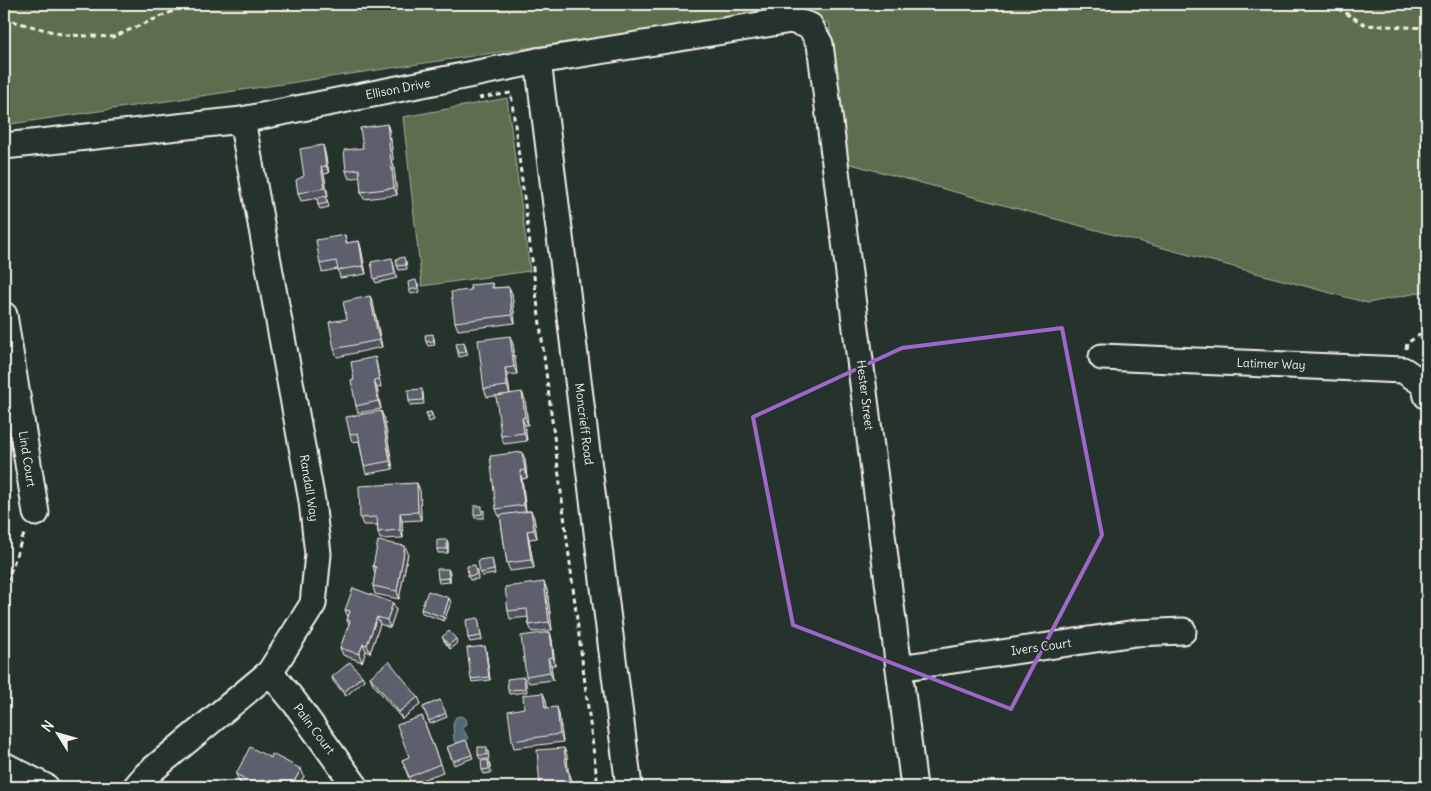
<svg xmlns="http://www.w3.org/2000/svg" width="1431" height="791" viewBox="0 0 1431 791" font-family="Delius,sans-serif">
<rect width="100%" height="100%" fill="#26332d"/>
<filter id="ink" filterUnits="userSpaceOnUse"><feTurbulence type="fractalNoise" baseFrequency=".02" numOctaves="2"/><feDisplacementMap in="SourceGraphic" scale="10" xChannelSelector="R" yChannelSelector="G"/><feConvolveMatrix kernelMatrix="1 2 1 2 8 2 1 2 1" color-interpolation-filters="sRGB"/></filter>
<g filter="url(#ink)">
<g fill="#5f6d4f" stroke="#aaaf9c">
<polygon points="4,4 1427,4 1427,291 1368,303 847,163 829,23 785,10 4,125"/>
<polygon points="507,98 530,271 422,286 403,117"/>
</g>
<polygon fill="#506a75" stroke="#92a0a3" points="461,716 466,719 467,724 463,727 464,731 468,738 466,741 458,744 454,741 453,723 456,717"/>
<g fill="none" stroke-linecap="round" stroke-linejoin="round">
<g stroke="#f4f1e8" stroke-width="29">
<g id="minor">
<polyline points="538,61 629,787"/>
<polyline points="4,146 242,120 538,61 791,20 810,26 820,44 914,787"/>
<polyline points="4,315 36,513"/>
<polyline points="1102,357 1403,370 1424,384 1427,396"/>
<polyline points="899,668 1136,633 1183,631"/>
<polyline points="270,672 296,704 356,787"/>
<polyline points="4,765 46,787"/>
<polyline points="136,787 146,775 270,672 313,604 318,554 312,501 242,120"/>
</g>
</g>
<g stroke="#f4f1e8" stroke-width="3" stroke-dasharray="5 4" stroke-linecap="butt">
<polyline points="1330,4 1366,25 1427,28"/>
<polyline points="4,19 65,35 113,37 190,4"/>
<polyline points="479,98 511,93 598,787"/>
<polyline points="1406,349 1407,343 1427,330"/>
<polyline points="4,590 22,539 26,531"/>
</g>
<use href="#minor" stroke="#26332d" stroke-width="25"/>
</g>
<g fill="#50525d" stroke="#f4f1e8">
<polygon points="387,124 390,132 397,195 364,199 361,192 360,177 349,179 346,171 363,148"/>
<polygon points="323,145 325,153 329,173 324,174 328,196 326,196 329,207 320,209 318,205 319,198 301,201 298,193 304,176"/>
<polygon points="345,235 347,243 359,241 361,248 366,274 340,278 338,269 322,272 320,264"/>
<polygon points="406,261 407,269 399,270 397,266"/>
<polygon points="393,262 397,278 376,283 374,279"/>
<polygon points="492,283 494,288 509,287 512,294 515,323 458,330 455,322 471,290"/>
<polygon points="418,284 420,292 411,294 409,290"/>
<polygon points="370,296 373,303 382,347 337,357 334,349 347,319"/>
<polygon points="434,338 435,345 428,346 426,342"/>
<polygon points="464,342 468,355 459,357 458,353"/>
<polygon points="513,344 517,374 507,375 510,394 487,397 484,389"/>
<polygon points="375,357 377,365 381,387 377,388 381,409 358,413 356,406 354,380"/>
<polygon points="423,392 424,404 410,405 409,401"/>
<polygon points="522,392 525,400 528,425 525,425 527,441 504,444 501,436"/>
<polygon points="381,411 384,418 393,469 366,474 364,466 359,441 352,442 350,435"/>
<polygon points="431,412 434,420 429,422 426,413"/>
<polygon points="525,459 527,478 522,479 526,511 531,511 534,518 537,538 529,539 534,568 510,571 507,563 500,516 499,516 496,509"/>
<polygon points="417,483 420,491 421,520 402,521 403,538 380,539 378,532 377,525 363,525 360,518"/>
<polygon points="484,510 484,518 475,518 474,515"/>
<polygon points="447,540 448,543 448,553 438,553 437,549"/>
<polygon points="408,553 399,599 375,594 373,586 375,574 373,566"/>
<polygon points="492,558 495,574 482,576 480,573"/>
<polygon points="448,569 450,573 450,582 439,583 438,579"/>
<polygon points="477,569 478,579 470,580 468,576"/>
<polygon points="544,582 547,590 552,630 532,632 529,625 528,617 510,619 508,611"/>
<polygon points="451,602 444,621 422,613 421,609"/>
<polygon points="393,603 396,610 390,628 380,624 370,653 366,651 362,662 343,655 340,648 349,625 347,620 348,617 345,610"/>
<polygon points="478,618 482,640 470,642 468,638"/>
<polygon points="550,632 552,640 555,665 551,665 553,680 529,683 526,676"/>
<polygon points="442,637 457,643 450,649 444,641"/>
<polygon points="486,650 490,680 472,682 471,679"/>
<polygon points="362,676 364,680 346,696 333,681 332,677"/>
<polygon points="370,677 418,697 421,704 402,719 373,684"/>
<polygon points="524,677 526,681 527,692 509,694 508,690"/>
<polygon points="440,700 447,717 430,724 423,707"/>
<polygon points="546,700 547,708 559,714 563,742 514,748 512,741 524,708"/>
<polygon points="422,716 443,772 411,784 402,760 409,758"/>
<polygon points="466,740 473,758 454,765 447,747"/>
<polygon points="488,750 489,759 480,759 478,755"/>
<polygon points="488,760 490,764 491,773 484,774 482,770"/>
<polygon points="236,774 304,776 298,787 249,787 239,782"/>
</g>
<g fill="#41424c" stroke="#f4f1e8">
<polygon points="387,124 390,132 397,195 394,188"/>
<polygon points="323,145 325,153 329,173 326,166"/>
<polygon points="321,167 324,174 328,196 325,188"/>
<polygon points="359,241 361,248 366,274 363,266"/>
<polygon points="509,287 512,294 515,323 512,315"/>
<polygon points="370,296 373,303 382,347 379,340"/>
<polygon points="510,336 513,344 517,374 514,367"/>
<polygon points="505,368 507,375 510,394 507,386"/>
<polygon points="374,380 377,388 381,409 378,401"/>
<polygon points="522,392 525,400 528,425 525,417"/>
<polygon points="381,411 384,418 393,469 390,461"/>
<polygon points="522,418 525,425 527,441 524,433"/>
<polygon points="522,452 525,459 527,478 525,470"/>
<polygon points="520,471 522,479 526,513 524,505"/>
<polygon points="417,483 420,491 421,520 418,512"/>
<polygon points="531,511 534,518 537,538 534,530"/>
<polygon points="400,513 402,521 403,538 400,530"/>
<polygon points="527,531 529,539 534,568 531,560"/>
<polygon points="447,540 448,543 448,553 447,549"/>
<polygon points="405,546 408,553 399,599 397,591"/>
<polygon points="448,569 450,573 450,582 449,578"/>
<polygon points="544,582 547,590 552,630 549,622"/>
<polygon points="449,598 451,602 444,621 443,617"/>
<polygon points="393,603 396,610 390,628 387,620"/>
<polygon points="377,617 380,624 370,653 367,645"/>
<polygon points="550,632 552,640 555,665 553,657"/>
<polygon points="456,639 457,643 450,649 449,645"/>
<polygon points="363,644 366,651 362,662 359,654"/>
<polygon points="485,646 486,650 490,680 489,677"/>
<polygon points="548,658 551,665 553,680 550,672"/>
<polygon points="362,676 364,680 346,696 344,692"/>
<polygon points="543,693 546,700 548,716 545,708"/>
<polygon points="418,697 421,704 402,719 399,712"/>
<polygon points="557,707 559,714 563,742 560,734"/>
<polygon points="564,748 567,755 569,779 567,771"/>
<polygon points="301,769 304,776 298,787 291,787"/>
<polygon points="569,772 572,780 573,787 571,787"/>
<polygon points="262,780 265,787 259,787 258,786"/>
</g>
<g fill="#5d5f6c" stroke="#f4f1e8">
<polygon points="387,124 394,188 361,192 359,169 346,171 344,150 363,148 360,128"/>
<polygon points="323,145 326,166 321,167 325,188 298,193 296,180 304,176 300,149"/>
<polygon points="326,196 327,203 318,205 317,198"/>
<polygon points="345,235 346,243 359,241 363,266 338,270 336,261 320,264 316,240"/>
<polygon points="404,257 406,265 397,266 396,259"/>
<polygon points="392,258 395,274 374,279 371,262"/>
<polygon points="416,280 418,288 409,290 408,282"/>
<polygon points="492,283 492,288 509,287 512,315 455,322 451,292 471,290 470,285"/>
<polygon points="370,296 379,340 334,349 329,322 347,319 343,302"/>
<polygon points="433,334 434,341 426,342 425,335"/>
<polygon points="510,336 514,367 505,368 507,386 484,389 478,340"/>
<polygon points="464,342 466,352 458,353 456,344"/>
<polygon points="375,357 379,379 374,380 378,401 356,406 351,380 354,380 351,362"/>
<polygon points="422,389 423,400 409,401 408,390"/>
<polygon points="522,392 525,417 522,418 524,433 501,436 496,396"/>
<polygon points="381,411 390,461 364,466 358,433 350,435 346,417"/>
<polygon points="431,412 432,416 428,418 426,413"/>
<polygon points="522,452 525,470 520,471 524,505 496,509 490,456"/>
<polygon points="417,483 418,512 400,513 400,530 378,532 377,517 360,518 359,486"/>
<polygon points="474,506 482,506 482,514 474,515"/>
<polygon points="531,511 534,530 527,531 531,560 507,563 500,515"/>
<rect x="437" y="540" width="10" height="9"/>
<polygon points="378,541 405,546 397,591 373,586 376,567 373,566"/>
<polygon points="492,558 494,570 480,573 478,560"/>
<polygon points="475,565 476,575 468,576 467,566"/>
<polygon points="437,569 448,569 449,578 438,579"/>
<polygon points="544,582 549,622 529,625 527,609 508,611 505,587"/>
<polygon points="353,588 393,603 387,620 377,617 367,645 363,644 359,654 340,648 350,621 347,620 350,611 345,610"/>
<polygon points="428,591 449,598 443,617 421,609"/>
<polygon points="478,618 481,636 468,638 466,620"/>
<polygon points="449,631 456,639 449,645 442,637"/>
<polygon points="550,632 553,657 548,658 550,672 526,676 521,636"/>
<polygon points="485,646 489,677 471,679 467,648"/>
<polygon points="389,661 418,697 399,712 370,677"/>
<polygon points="350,662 362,676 344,692 332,677"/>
<polygon points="524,677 525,689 508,690 507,679"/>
<polygon points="543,693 545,708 557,707 560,734 512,741 508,711 524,708 523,695"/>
<polygon points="440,700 446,713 429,721 423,707"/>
<polygon points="422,716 440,764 409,777 402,760 409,757 397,725"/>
<polygon points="466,740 472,755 453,761 447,747"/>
<polygon points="250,747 271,758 272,754 301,769 291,787 276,787 262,780 258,786 236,774"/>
<rect x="478" y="747" width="9" height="8"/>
<polygon points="564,748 567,771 569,772 571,787 540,787 537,750"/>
<polygon points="488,760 489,769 482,770 481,761"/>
<polygon points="221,780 228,787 214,787"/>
</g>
</g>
<path fill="none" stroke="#9f67cb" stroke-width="4" stroke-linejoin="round" d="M1062 328 1102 535 1011 709 793 625 753 417 902 348Z"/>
<g text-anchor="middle" stroke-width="4.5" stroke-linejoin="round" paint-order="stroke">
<g font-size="12" fill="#f4f1e8" stroke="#26332d">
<text transform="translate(398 89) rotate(-11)" y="4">Ellison Drive</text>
<text transform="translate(1271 364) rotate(2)" y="4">Latimer Way</text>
<text transform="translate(865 395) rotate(83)" y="4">Hester Street</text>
<text transform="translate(584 424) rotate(83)" y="4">Moncrieff Road</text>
<text transform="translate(27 459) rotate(81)" y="4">Lind Court</text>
<text transform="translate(309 488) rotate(81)" y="4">Randall Way</text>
<text transform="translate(1041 647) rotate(-8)" y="4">Ivers Court</text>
<text transform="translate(314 729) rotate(53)" y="4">Palin Court</text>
</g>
</g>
<rect width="1431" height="791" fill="none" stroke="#26332d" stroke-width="20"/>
<rect x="10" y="10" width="1411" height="771" fill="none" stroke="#f4f1e8" stroke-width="2" filter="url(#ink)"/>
<g transform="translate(58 734) rotate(307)" stroke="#26332d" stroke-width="4" paint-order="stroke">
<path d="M0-4L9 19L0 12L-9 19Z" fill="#f4f1e8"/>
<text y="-8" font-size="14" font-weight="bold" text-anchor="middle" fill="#f4f1e8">N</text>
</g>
</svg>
